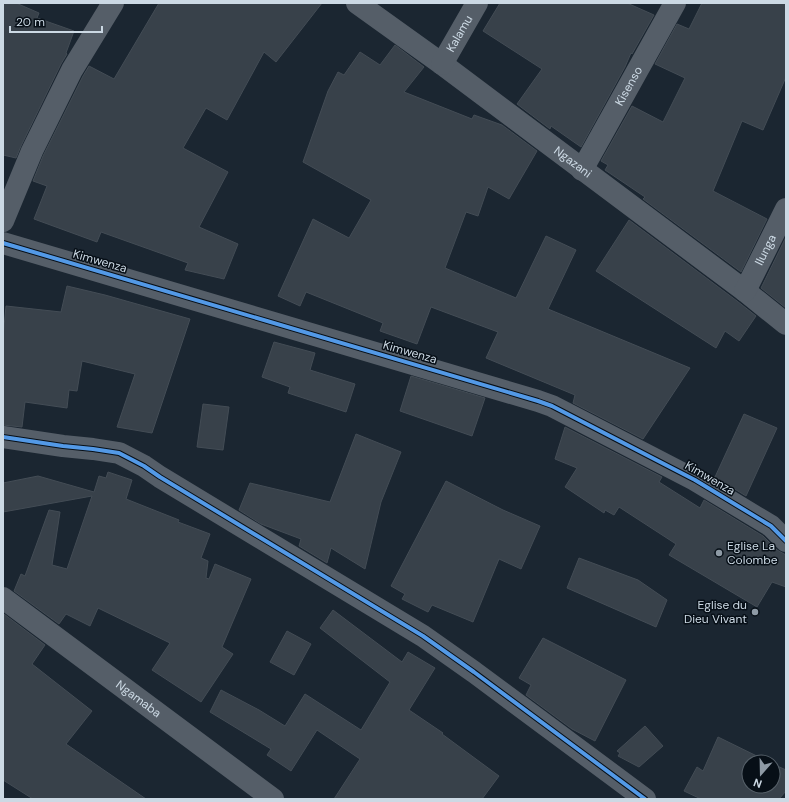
<svg xmlns="http://www.w3.org/2000/svg" width="789" height="802" viewBox="0 0 789 802" font-family="'DM Sans',sans-serif">
<rect width="100%" height="100%" fill="#1b2631"/>
<g fill="#38414a" stroke="#434c55">
<polygon points="3,3 16,3 39,13 37,18 74,31 66,53 67,54 61,64 21,146 16,158 3,155"/>
<polygon points="159,3 322,3 276,62 264,52 227,120 206,108 183,148 228,172 199,227 238,244 224,279 185,270 188,263 101,232 97,242 34,219 47,186 33,181 43,156 83,76 89,66 114,79"/>
<polygon points="500,3 627,3 654,15 632,54 631,53 625,67 581,147 551,126 550,129 517,104 542,69 483,31"/>
<polygon points="702,3 786,3 786,77 763,130 742,121 713,191 767,219 741,272 643,199 645,197 605,170 608,165 601,161 632,106 663,122 685,78 655,64 677,24 689,29"/>
<polygon points="395,45 424,67 404,92 472,119 474,115 502,125 537,151 509,199 488,187 478,216 466,212 445,268 516,298 546,236 576,250 548,309 690,368 643,439 573,403 575,395 486,358 498,332 431,307 417,344 380,331 383,323 306,292 300,306 278,296 313,219 349,238 371,200 303,162 328,91 338,72 344,75 360,52 380,65"/>
<polygon points="629,220 737,301 756,316 739,341 725,331 716,348 596,271"/>
<polygon points="786,237 786,308 761,288"/>
<polygon points="67,286 105,295 190,319 152,433 117,427 135,374 82,361 77,391 69,390 67,408 25,402 22,427 3,425 3,337 6,306 61,312"/>
<polygon points="274,342 315,353 310,370 355,384 346,412 288,393 290,387 262,377"/>
<polygon points="411,376 485,398 472,436 400,411"/>
<polygon points="203,404 229,407 223,450 197,447"/>
<polygon points="744,414 777,428 746,496 715,477"/>
<polygon points="565,427 662,477 659,482 700,508 704,500 763,536 777,550 786,555 786,587 772,582 757,607 669,555 676,544 619,507 614,515 605,510 604,513 565,487 577,468 555,459"/>
<polygon points="356,434 401,452 381,502 365,569 331,548 327,563 299,546 301,539 261,524 239,510 250,483 330,502"/>
<polygon points="108,472 132,480 126,499 179,520 178,522 210,534 201,558 208,561 206,578 209,579 215,564 251,579 222,647 233,654 201,702 152,670 170,643 98,608 90,626 66,614 59,624 14,591 21,574 25,576 49,510 60,512 52,565 67,569 92,496 3,512 3,483 38,476 94,492 99,476 106,478"/>
<polygon points="446,481 503,510 540,526 521,569 499,559 473,622 432,605 428,612 402,599 405,594 391,586"/>
<polygon points="579,558 638,580 667,600 656,627 567,588"/>
<polygon points="333,610 402,662 408,652 435,668 409,710 443,733 442,734 499,776 482,799 334,799 360,759 317,730 291,771 267,755 271,749 210,712 221,690 259,710 285,726 305,694 361,730 390,682 320,628"/>
<polygon points="4,614 45,645 32,664 92,711 66,744 146,799 33,799 3,780"/>
<polygon points="287,631 311,644 294,675 270,662"/>
<polygon points="543,638 626,680 595,741 572,729 526,695 531,685 519,678"/>
<polygon points="645,726 663,746 639,767 618,756 620,753 617,751"/>
<polygon points="718,737 769,762 749,762 749,786 773,786 773,764 786,770 786,791 779,799 701,799 684,791 697,767 703,771"/>
</g>
<g fill="none" stroke-linecap="round" stroke-linejoin="round">
<g stroke="#555e68" stroke-width="22">
<path id="s1" d="M357 3 442 64 745 291 786 324"/>
<path id="s2" d="M442 64 477 3"/>
<path id="s3" d="M582 170 675 3"/>
<polyline points="3,221 32,151 72,70 113,3"/>
<polyline points="3,243 538,401 552,406 695,480 771,526 786,541"/>
<path id="s4" d="M745 291 786 209"/>
<polyline points="3,437 63,446 93,449 119,453 144,466 160,477 423,636 474,672 645,799"/>
<path id="s5" d="M3 598 273 799"/>
</g>
<g stroke="#070f17" stroke-width="6">
<g id="cycleway">
<polyline points="3,243 538,401 552,406 695,480 771,526 786,541"/>
<polyline points="3,437 63,446 93,449 119,453 144,466 160,477 423,636 474,672 645,799"/>
</g>
</g>
<use href="#cycleway" stroke="#5399e6" stroke-width="4"/>
</g>
<g fill="#8e9aa5" stroke="#070f17" stroke-width="1.5">
<circle cx="719" cy="553" r="4"/>
<circle cx="755" cy="612" r="4"/>
</g>
<g text-anchor="middle" stroke-width="3" stroke-linejoin="round" paint-order="stroke">
<g font-size="12" fill="#ccd9e4" stroke="#070f17">
<text dy="4" stroke="none"><textPath href="#s2" startOffset="35">Kalamu</textPath></text>
<text dy="4" stroke="none"><textPath href="#s3" startOffset="96">Kisenso</textPath></text>
<text dy="4" stroke="none"><textPath href="#s1" startOffset="268">Ngazani</textPath></text>
<text dy="4" stroke="none"><textPath href="#s4" startOffset="46">Ilunga</textPath></text>
<text transform="translate(100 261) rotate(16)" y="4">Kimwenza</text>
<text transform="translate(410 352) rotate(16)" y="4">Kimwenza</text>
<text transform="translate(710 478) rotate(30)" y="4">Kimwenza</text>
<text dy="4" stroke="none"><textPath href="#s5" startOffset="169">Ngamaba</textPath></text>
</g>
<g font-size="12" fill="#ccd9e4" stroke="#070f17" text-anchor="start">
<text x="727" y="550">Eglise La<tspan x="727" dy="14">Colombe</tspan></text>
<text x="747" y="609" text-anchor="end">Eglise du<tspan x="747" dy="14">Dieu Vivant</tspan></text>
</g>
</g>
<rect width="789" height="802" fill="none" stroke="#ccd9e4" stroke-width="8"/>
<g transform="translate(761 774) rotate(200)"><circle r="19" fill="#070f17" stroke="#566069"/>
<path d="M0-3L7 15L0 10L-7 15Z" fill="#8e9aa5"/>
<text y="-6" font-size="11" font-weight="bold" text-anchor="middle" fill="#ccd9e4">N</text>
</g>
<path d="M10 26v6h92v-6" fill="none" stroke="#ccd9e4" stroke-width="2"/>
<text x="16" y="26" font-size="12" fill="#ccd9e4" stroke="#070f17" stroke-width="3" paint-order="stroke">20 m</text>
</svg>
